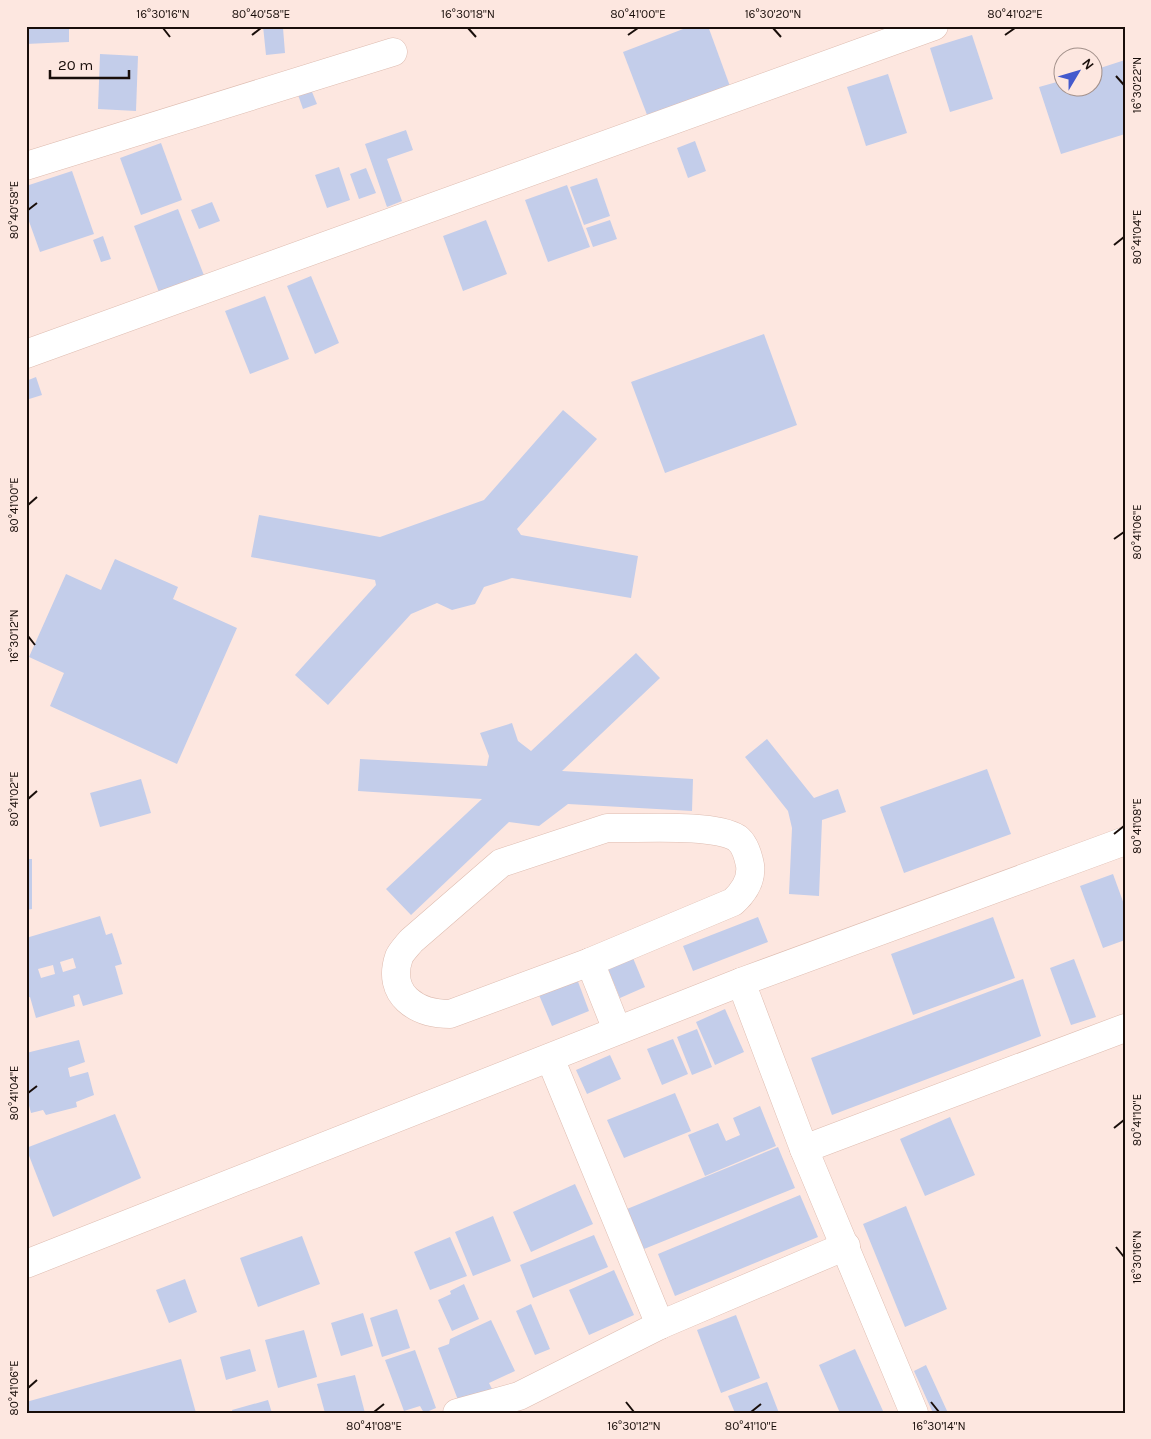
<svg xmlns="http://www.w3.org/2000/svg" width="1151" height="1439" viewBox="0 0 1151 1439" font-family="Karla,sans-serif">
<rect width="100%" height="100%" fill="#fde7e0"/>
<g fill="#c3cdea" fill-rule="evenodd">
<polygon points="26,26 69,26 69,42 26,44"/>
<polygon points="263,26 287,26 283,28 285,53 266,55"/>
<polygon points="691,26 708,26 731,89 649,120 623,52"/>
<polygon points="972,35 993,99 950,112 930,48"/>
<polygon points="100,54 138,56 136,111 98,109"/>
<polygon points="1125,60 1125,134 1061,154 1039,87 1064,80 1064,88 1094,88 1094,70"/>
<polygon points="888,74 907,133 866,146 847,87"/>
<polygon points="310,87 317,104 303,109 297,92"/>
<polygon points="406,130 413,150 387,159 402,201 387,207 365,144"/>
<polygon points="695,141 706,171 688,178 677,148"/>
<polygon points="161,143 182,200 141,215 120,158"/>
<polygon points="339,167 350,200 327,208 315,175"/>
<polygon points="366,168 376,193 359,199 350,174"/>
<polygon points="72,171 94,234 40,252 26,213 26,186"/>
<polygon points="597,178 610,216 584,225 570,187"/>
<polygon points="567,185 590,247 548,262 525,200"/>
<polygon points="212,202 220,221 199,229 191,210"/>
<polygon points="178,209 205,278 160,295 134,226"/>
<polygon points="486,220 507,274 463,291 443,236"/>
<polygon points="610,220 617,239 593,247 586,228"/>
<polygon points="103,236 111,259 101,262 93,240"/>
<polygon points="311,276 339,343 315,354 287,286"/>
<polygon points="265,296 289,359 250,374 225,311"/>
<polygon points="764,334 797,425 665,473 631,382"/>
<polygon points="36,377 42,395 26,400 26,381"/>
<polygon points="563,410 597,439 517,529 521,535 638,556 631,598 512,578 484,587 475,604 452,610 437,603 411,614 328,705 295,675 376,585 375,580 251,557 259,515 380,537 484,500"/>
<polygon points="115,559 178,587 173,599 237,628 177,764 50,706 64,673 29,657 66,574 101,590"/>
<polygon points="636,653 660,678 562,771 693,779 692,811 568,804 539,826 509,822 411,915 386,889 482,799 358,791 360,759 487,766 489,756 480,733 512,723 518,741 531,751"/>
<polygon points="767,739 814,798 838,789 846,812 822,820 819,896 789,894 792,828 788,811 745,757"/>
<polygon points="987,769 1011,834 904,873 880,807"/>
<polygon points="141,779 151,813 100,827 90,793"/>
<polygon points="26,859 32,859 32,909 26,910"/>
<polygon points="1113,874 1125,907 1125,940 1103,948 1080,886"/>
<path d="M100 916 106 935 112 933 122 964 115 966 123 994 83 1006 79 994 73 996 75 1006 36 1018 30 997 26 998V938ZM73 958 76 968 63 972 60 962ZM53 965 55 974 41 978 38 969Z"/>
<polygon points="758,917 768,942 693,971 683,946"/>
<polygon points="993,917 1015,978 913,1015 891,954"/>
<polygon points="633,958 645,987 620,998 608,969"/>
<polygon points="1074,959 1096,1017 1071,1025 1050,968"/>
<polygon points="577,979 589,1011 552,1026 539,995"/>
<polygon points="1023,979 1041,1036 832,1115 811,1058"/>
<polygon points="725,1009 744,1052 715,1065 696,1022"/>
<polygon points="697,1029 712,1067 692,1075 677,1037"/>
<polygon points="673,1039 688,1074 662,1085 647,1049"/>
<polygon points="79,1040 85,1062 68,1068 70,1077 88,1072 94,1095 76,1102 77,1107 46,1115 43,1110 31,1113 26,1094 26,1053"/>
<polygon points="610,1055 621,1079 587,1094 576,1070"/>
<polygon points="675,1093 691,1131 624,1158 607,1120"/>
<polygon points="760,1106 776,1146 705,1176 688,1135 718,1123 726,1141 740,1135 733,1118"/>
<polygon points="115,1114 141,1178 53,1217 26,1148"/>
<polygon points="950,1117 975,1175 925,1196 900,1139"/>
<polygon points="778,1147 795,1188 644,1249 627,1209"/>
<polygon points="575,1184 593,1224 531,1252 513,1212"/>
<polygon points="800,1195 818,1237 675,1296 658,1254"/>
<polygon points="906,1206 947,1309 905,1327 863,1224"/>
<polygon points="493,1216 511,1261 473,1276 455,1232"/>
<polygon points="594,1235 608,1267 533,1298 520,1265"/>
<polygon points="302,1236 320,1284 258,1307 240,1258"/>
<polygon points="450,1237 467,1276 430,1290 414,1252"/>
<polygon points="614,1270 634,1315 589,1335 569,1290"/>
<polygon points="185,1279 197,1312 169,1323 156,1290"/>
<polygon points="464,1284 479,1319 452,1331 438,1300 451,1294 450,1291"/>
<polygon points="531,1304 550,1349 535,1355 516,1311"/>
<polygon points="397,1309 410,1348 382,1357 370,1318"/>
<polygon points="363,1313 373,1346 341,1356 331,1323"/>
<polygon points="736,1315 760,1378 721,1393 697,1330"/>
<polygon points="491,1320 515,1371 489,1383 493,1391 458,1400 438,1348 449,1344 450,1339"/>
<polygon points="304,1330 317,1377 278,1388 265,1340"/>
<polygon points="250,1349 256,1371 226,1380 220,1357"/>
<polygon points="855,1349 883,1411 880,1413 840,1413 819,1365"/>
<polygon points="415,1350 436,1408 424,1413 420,1406 404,1411 385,1360"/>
<polygon points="181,1359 196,1413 26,1413 26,1402"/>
<polygon points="926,1365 948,1413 933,1413 914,1371"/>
<polygon points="355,1375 365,1413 325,1413 317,1384"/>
<polygon points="767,1382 779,1413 735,1413 728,1396"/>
<polygon points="268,1400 272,1413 233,1413 232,1410"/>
</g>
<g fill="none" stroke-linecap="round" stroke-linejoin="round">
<g stroke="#debcb0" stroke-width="29">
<g id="minor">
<polyline points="26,166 393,52"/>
<polyline points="26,354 934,26"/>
<path d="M607 828C638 829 713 823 737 838 745 844 748 855 750 865 752 880 744 892 733 902L590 962 450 1014C417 1014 386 995 399 957 401 952 407 946 411 941L501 863Z"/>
<polyline points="590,962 617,1030"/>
<polyline points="741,982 804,1149 914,1413"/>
<polyline points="550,1058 660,1325"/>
<polyline points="804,1149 1125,1028"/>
<polyline points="26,1264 741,982 1125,841"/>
<polyline points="457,1413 519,1396 660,1325 846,1246"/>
</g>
</g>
<use href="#minor" stroke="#fff" stroke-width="28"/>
</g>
<path fill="none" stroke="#190e0a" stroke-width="2" d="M163 28 170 37M468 28 476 37M773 28 781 37M252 35 261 28M628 35 638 28M1005 35 1015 28M1116 76 1124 85M28 210 37 203M1114 245 1124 237M28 505 37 497M1114 539 1124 532M28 636 35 645M28 799 37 791M1114 834 1124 826M28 1093 37 1086M1114 1128 1124 1120M1116 1247 1124 1257M28 1388 37 1380M626 1402 634 1412M931 1402 939 1412M374 1412 384 1404M751 1412 761 1404"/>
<rect width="1151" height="1439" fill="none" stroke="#fde7e0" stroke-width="55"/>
<g transform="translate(1078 72) rotate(52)"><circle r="24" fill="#fde7e0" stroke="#a2908a"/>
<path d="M0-4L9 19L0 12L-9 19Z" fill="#445acd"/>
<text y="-8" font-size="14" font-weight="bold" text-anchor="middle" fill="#190e0a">N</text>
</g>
<path d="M50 70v8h79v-8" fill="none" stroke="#190e0a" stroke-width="2.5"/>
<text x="58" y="70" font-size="15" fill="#190e0a" stroke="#fde7e0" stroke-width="4" paint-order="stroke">20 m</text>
<rect x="28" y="28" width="1096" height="1384" fill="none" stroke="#190e0a" stroke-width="2"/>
<g font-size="12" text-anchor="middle" fill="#190e0a">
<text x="163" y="18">16°30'16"N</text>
<text x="261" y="18">80°40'58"E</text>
<text x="468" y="18">16°30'18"N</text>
<text x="638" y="18">80°41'00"E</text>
<text x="773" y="18">16°30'20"N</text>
<text x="1015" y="18">80°41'02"E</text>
<text transform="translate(1137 85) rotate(-90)" y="4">16°30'22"N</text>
<text transform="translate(14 210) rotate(-90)" y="4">80°40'58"E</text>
<text transform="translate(1137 237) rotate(-90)" y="4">80°41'04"E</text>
<text transform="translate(14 505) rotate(-90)" y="4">80°41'00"E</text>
<text transform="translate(1137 532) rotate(-90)" y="4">80°41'06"E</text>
<text transform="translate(14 636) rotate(-90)" y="4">16°30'12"N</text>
<text transform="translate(14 799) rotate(-90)" y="4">80°41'02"E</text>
<text transform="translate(1137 826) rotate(-90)" y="4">80°41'08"E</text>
<text transform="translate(14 1093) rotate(-90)" y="4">80°41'04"E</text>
<text transform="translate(1137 1120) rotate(-90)" y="4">80°41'10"E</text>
<text transform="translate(1137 1257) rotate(-90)" y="4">16°30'16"N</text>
<text transform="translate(14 1388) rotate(-90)" y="4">80°41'06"E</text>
<text x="374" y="1430">80°41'08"E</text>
<text x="634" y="1430">16°30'12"N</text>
<text x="751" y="1430">80°41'10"E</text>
<text x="939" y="1430">16°30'14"N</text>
</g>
</svg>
